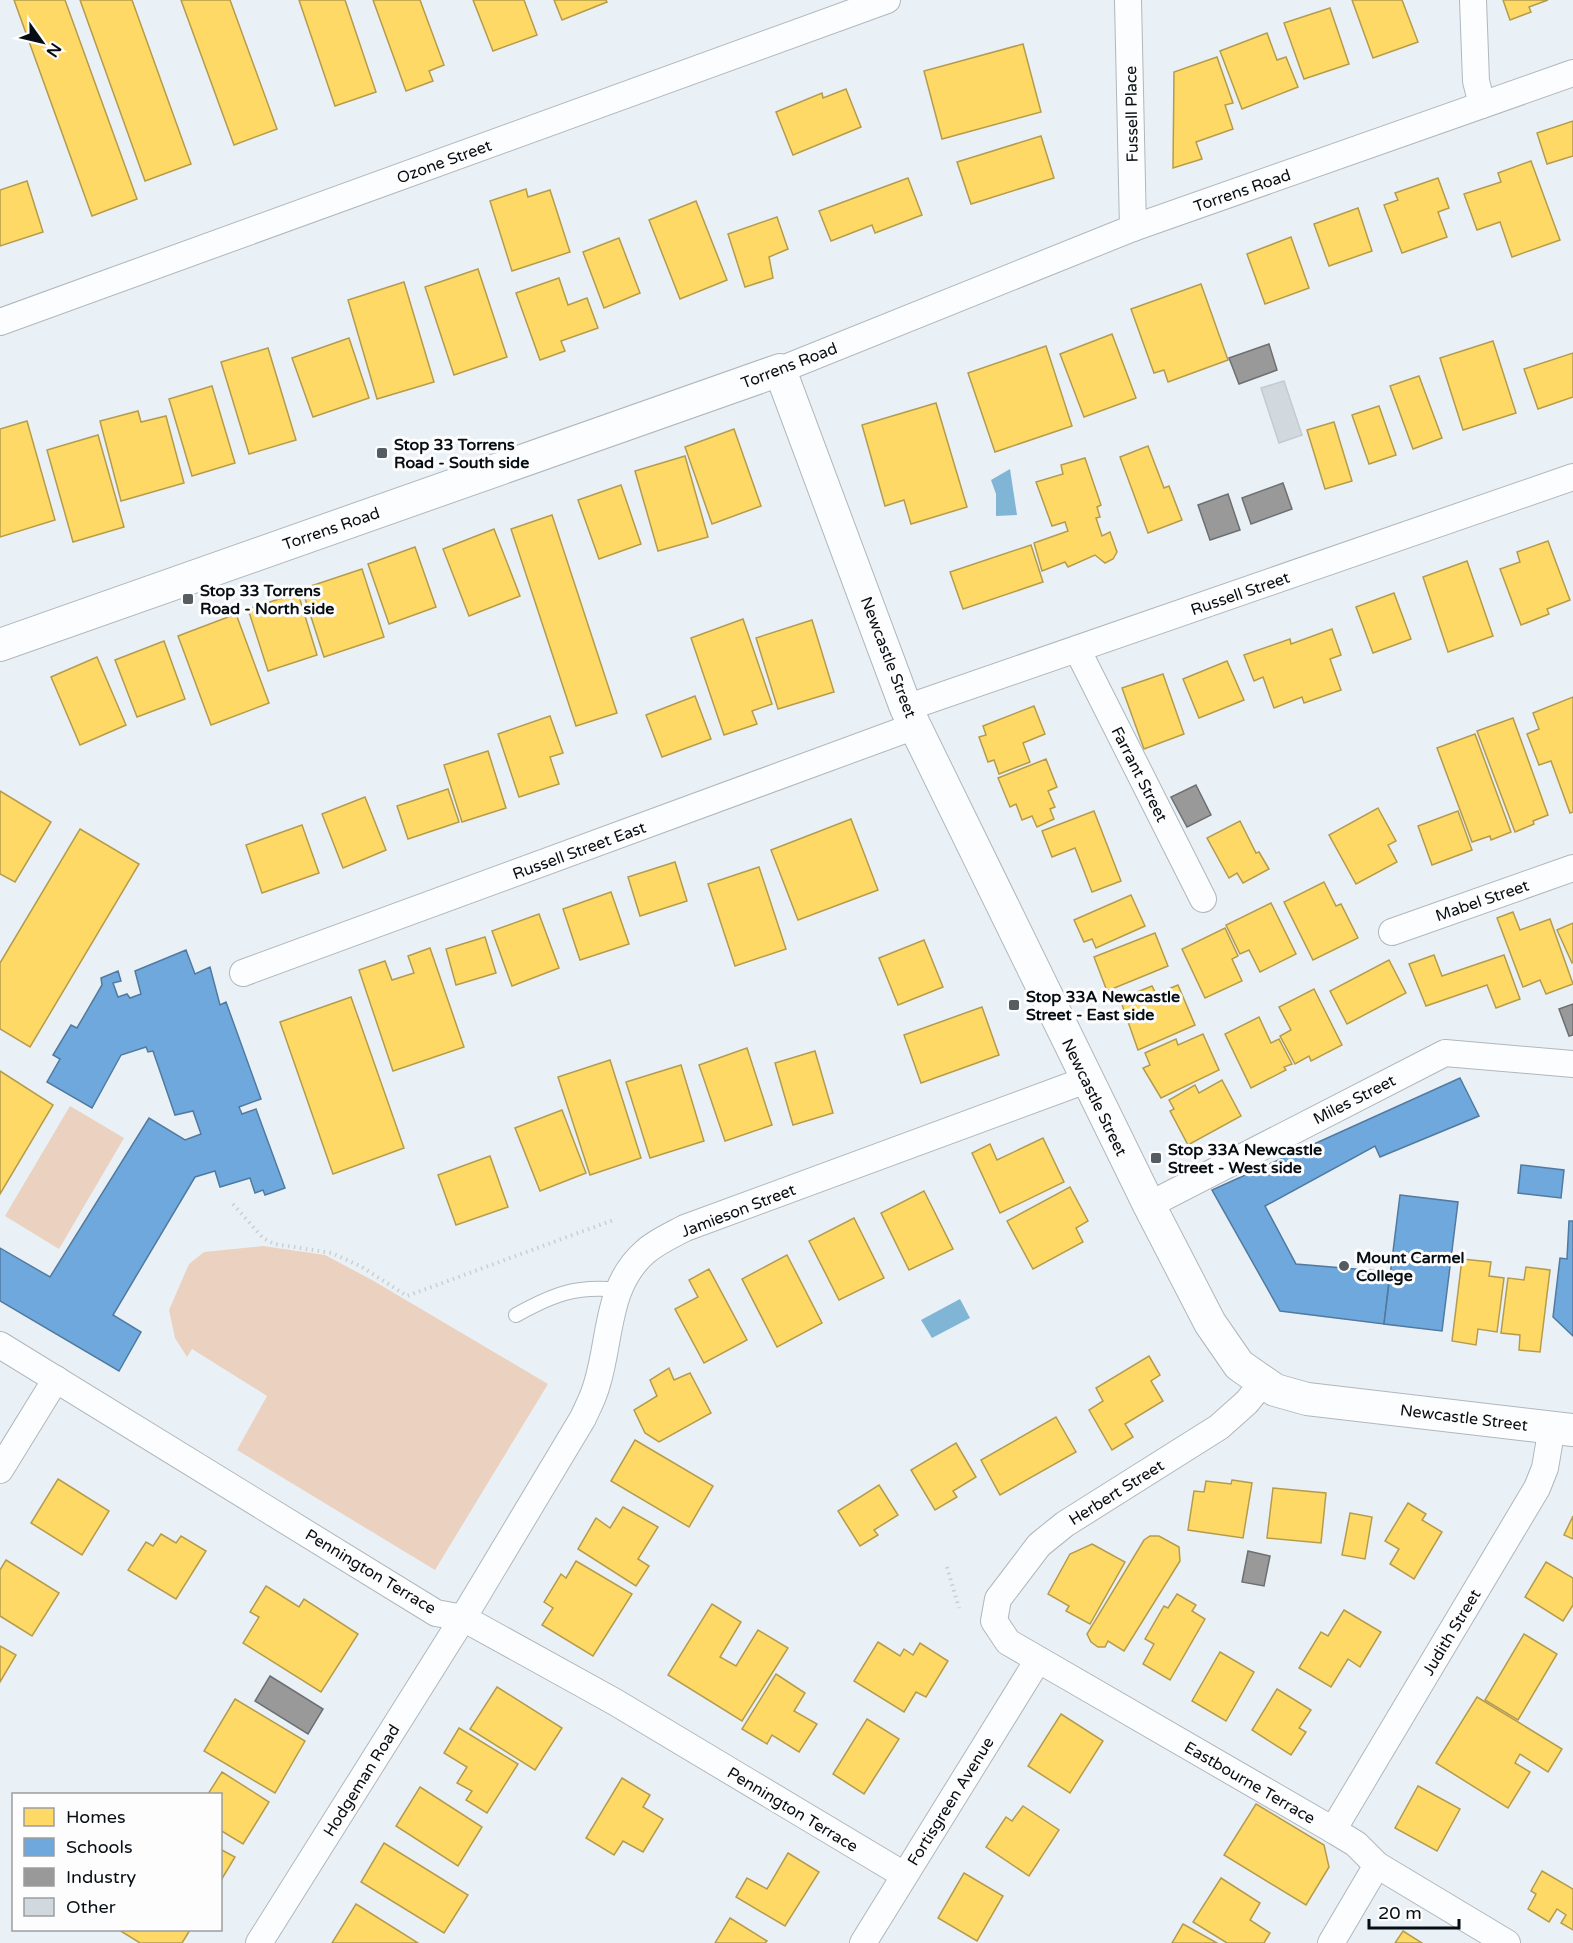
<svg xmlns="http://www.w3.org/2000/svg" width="1573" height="1943" viewBox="0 0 1573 1943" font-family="'Varela Round',sans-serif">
<rect width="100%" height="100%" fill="#eaf1f6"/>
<g fill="#ebd1c0">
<polygon points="70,1106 124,1138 59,1249 5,1216"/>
<polygon points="263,1246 325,1255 372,1280 548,1384 435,1570 237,1450 267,1396 192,1349 187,1357 175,1338 169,1310 189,1264 204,1252"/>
</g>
<g fill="#80b5d6">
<polygon points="1010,469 1017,515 996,516 996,494 991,480"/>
<polygon points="960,1299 970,1318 932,1338 921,1320"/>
</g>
<g fill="#ffd966" stroke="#b59c4d" stroke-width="1.5">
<polygon points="14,0 65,0 137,199 92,216"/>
<polygon points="80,0 132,0 191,164 145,181"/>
<polygon points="181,0 230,0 277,129 234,145"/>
<polygon points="299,0 345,0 376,92 335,106"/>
<polygon points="373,0 420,0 444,65 429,71 433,81 406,91"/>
<polygon points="473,0 524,0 537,35 493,51"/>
<polygon points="554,0 606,0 607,2 562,20"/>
<polygon points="1352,0 1402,0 1418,42 1373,58"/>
<polygon points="1503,0 1548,0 1529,7 1531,12 1510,20"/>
<polygon points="1330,8 1349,64 1304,79 1284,23"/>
<polygon points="1267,33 1277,60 1286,57 1298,87 1242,109 1220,51"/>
<polygon points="1023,44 1041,112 942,139 924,71"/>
<polygon points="1217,57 1233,103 1225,105 1233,129 1196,142 1202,159 1173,168 1174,72"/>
<polygon points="846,89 861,127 793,155 776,112 822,93 823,98"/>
<polygon points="1573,121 1573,156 1547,164 1537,133"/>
<polygon points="1041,136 1054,178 971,204 957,162"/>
<polygon points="1531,161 1560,240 1512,257 1500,222 1477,230 1464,194 1501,182 1498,173"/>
<polygon points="908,178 922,215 875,233 872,225 831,241 819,211"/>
<polygon points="1438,178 1449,208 1438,212 1447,237 1402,253 1384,205 1398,200 1395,193"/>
<polygon points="27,181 43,232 0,246 0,190"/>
<polygon points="526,189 528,197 550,190 570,252 512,271 490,201"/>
<polygon points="696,201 727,280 680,299 649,220"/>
<polygon points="1358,208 1372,251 1329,266 1314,224"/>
<polygon points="777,217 788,249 769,257 773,278 745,287 728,234"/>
<polygon points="1291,237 1309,288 1265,304 1247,254"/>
<polygon points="619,238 640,293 604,308 583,252"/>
<polygon points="478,269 507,357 454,375 425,287"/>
<polygon points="559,278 568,305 587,298 598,328 561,341 565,351 540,360 516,293"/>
<polygon points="404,282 434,382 377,399 348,300"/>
<polygon points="1201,284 1228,360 1168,382 1164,370 1154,373 1131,309"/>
<polygon points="1112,334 1136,398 1084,417 1060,354"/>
<polygon points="349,338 369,398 313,417 292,358"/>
<polygon points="1493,341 1516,413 1463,430 1440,358"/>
<polygon points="1046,346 1072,426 995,452 968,373"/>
<polygon points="268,348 296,440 249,454 221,362"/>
<polygon points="1573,353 1573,397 1538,409 1524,369"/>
<polygon points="1419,376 1442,438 1413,449 1390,386"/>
<polygon points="212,386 235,463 192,476 169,399"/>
<polygon points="936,403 967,507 911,524 904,500 885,506 862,425"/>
<polygon points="1379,406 1396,455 1369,464 1352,415"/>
<polygon points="138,411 141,422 166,416 184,483 121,501 100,421"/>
<polygon points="27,421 55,520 0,537 0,429"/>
<polygon points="1334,422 1352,481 1325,489 1307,430"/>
<polygon points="734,429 761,506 712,524 685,447"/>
<polygon points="98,435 124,527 73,542 47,450"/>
<polygon points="1148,446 1164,488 1169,486 1182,520 1148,533 1120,457"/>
<polygon points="685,456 708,537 658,551 635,471"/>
<polygon points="1085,458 1101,505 1097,507 1100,517 1096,518 1102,536 1110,532 1117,552 1113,559 1105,563 1095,555 1068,567 1065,562 1042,571 1034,543 1068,531 1065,522 1052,526 1036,482 1063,474 1061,465"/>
<polygon points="621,485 641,544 599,559 578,500"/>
<polygon points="552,515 617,713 576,726 511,529"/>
<polygon points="494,529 520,596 469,616 443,549"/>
<polygon points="1548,541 1570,600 1547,609 1549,614 1521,625 1500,569 1520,562 1517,552"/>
<polygon points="1031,545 1043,582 963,609 950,572"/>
<polygon points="415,547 436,607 389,624 368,564"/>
<polygon points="1467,561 1493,636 1448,652 1423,577"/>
<polygon points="362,569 384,637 324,657 302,589"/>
<polygon points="298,593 317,655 268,671 248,609"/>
<polygon points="1394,593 1411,639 1373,653 1356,607"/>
<polygon points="236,614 269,703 211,725 178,636"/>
<polygon points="743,619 772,704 752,711 757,724 724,735 691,638"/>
<polygon points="812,620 834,692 778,709 756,638"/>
<polygon points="1332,629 1341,655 1330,659 1341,690 1304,703 1302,697 1274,708 1263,677 1254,681 1244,655 1290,639 1291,644"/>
<polygon points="164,641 185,699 137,717 115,660"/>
<polygon points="97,657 126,725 80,745 51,677"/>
<polygon points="1227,661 1244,700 1199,718 1183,679"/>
<polygon points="1163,674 1184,734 1144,749 1122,688"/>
<polygon points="695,696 711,739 662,757 646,715"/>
<polygon points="1573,697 1573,812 1570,813 1551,761 1539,765 1527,734 1539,729 1533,713"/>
<polygon points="1034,706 1045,734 1023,743 1030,762 999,774 994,760 988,762 979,737 986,735 983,726"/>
<polygon points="550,716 563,753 550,757 559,784 519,797 498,734"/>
<polygon points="1513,718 1548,815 1533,821 1534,824 1515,832 1477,731"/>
<polygon points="1475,734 1511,832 1491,840 1490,836 1472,842 1437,748"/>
<polygon points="488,751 506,808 462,822 444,765"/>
<polygon points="1046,759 1057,787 1048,791 1055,807 1050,809 1054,819 1037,827 1032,816 1022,820 1016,804 1010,807 998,778"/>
<polygon points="448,789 459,822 408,839 397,806"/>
<polygon points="0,791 51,822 15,882 0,874"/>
<polygon points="365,797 386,850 343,868 322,814"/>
<polygon points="1378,808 1396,841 1388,845 1397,862 1356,884 1329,835"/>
<polygon points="1094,811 1121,881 1092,892 1075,848 1052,857 1042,831"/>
<polygon points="1458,811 1472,850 1432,865 1418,826"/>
<polygon points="851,819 878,890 798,920 771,850"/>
<polygon points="1240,821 1256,853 1259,852 1269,869 1243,883 1237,873 1229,878 1207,838"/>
<polygon points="302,825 319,873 262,893 246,845"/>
<polygon points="80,829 139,864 30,1047 0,1029 0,963"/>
<polygon points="675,862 687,901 640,916 628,877"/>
<polygon points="759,867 786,949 735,966 708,884"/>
<polygon points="1324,882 1336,906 1341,904 1358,938 1313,960 1284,902"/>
<polygon points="611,892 629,944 580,960 563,909"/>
<polygon points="1131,895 1145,926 1096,948 1092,939 1084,942 1074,920"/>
<polygon points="1271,903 1296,954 1260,972 1249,950 1240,954 1226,925"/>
<polygon points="1513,912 1520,930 1550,919 1573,984 1546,994 1540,980 1523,987 1497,918"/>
<polygon points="539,914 559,968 512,986 492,931"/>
<polygon points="1573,923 1573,962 1572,963 1557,930"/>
<polygon points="1225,928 1238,956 1232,959 1242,981 1205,998 1182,949"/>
<polygon points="1155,933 1168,966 1107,991 1094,957"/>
<polygon points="485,937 496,973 456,985 446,949"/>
<polygon points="924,940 943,987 898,1005 879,958"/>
<polygon points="430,948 464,1047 393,1071 359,970 385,961 392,980 414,973 408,956"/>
<polygon points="1434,955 1442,976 1504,955 1520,999 1496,1008 1487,985 1426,1006 1409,964"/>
<polygon points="1389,960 1406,993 1347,1024 1330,991"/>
<polygon points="1178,985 1195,1025 1138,1050 1120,999 1152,986 1156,994"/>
<polygon points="1314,989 1342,1045 1311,1061 1309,1056 1295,1064 1280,1036 1291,1030 1279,1007"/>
<polygon points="351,997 404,1148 333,1174 280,1022"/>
<polygon points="982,1007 999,1055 921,1083 904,1035"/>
<polygon points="1259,1017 1271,1043 1279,1039 1292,1064 1284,1067 1286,1070 1251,1088 1225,1034"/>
<polygon points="1203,1034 1219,1070 1161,1098 1143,1068 1150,1065 1145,1053 1176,1039 1178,1045"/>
<polygon points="747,1048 772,1125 725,1141 699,1065"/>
<polygon points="815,1051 833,1113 793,1125 775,1063"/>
<polygon points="610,1060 641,1158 590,1175 558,1077"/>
<polygon points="681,1065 704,1141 650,1158 626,1082"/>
<polygon points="0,1071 53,1105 0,1194"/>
<polygon points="1222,1080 1241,1116 1188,1145 1170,1111 1174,1109 1169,1100 1195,1085 1199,1093"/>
<polygon points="562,1110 586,1173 540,1191 515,1128"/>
<polygon points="1043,1138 1064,1182 1000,1213 972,1153 990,1144 997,1160"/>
<polygon points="490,1156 508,1207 456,1225 438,1175"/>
<polygon points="1070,1187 1088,1221 1076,1228 1083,1242 1033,1269 1007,1221"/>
<polygon points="924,1191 953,1249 909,1270 881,1213"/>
<polygon points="854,1218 884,1278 839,1300 809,1241"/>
<polygon points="787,1255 822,1323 777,1347 742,1279"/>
<polygon points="1462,1259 1491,1262 1489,1276 1504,1278 1497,1332 1478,1329 1476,1345 1452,1341"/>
<polygon points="1526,1267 1550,1270 1540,1352 1519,1350 1520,1335 1501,1333 1508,1278 1524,1280"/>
<polygon points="709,1269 747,1340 704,1363 675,1309 698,1297 689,1280"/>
<polygon points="1149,1356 1160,1375 1151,1381 1163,1401 1125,1424 1133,1437 1112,1450 1089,1410 1103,1401 1096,1388"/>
<polygon points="669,1368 674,1380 690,1373 711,1413 659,1442 645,1433 634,1410 657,1396 650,1380"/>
<polygon points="1056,1417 1076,1452 1000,1495 981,1460"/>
<polygon points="635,1440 713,1486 689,1527 611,1481"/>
<polygon points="956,1443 976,1477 953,1491 957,1497 935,1510 911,1470"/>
<polygon points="58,1479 109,1511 82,1555 31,1523"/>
<polygon points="1232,1480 1252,1483 1243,1538 1188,1530 1194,1491 1204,1492 1206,1481 1231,1484"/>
<polygon points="879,1485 898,1515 874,1530 878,1535 860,1546 838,1511"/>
<polygon points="1273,1488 1326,1493 1321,1543 1267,1538"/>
<polygon points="1408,1503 1426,1514 1422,1520 1442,1532 1414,1579 1390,1564 1399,1549 1385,1541"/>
<polygon points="623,1507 658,1527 638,1559 649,1566 636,1586 578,1549 596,1518 610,1528"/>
<polygon points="1350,1513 1372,1517 1365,1559 1342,1555"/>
<polygon points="1573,1516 1573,1539 1564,1535"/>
<polygon points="161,1534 176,1543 181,1536 206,1551 176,1599 128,1570 146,1542 153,1546"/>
<polygon points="1150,1536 1159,1536 1179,1547 1180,1561 1124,1651 1108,1641 1105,1647 1098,1647 1091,1642 1087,1634 1144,1540"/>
<polygon points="1092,1544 1125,1562 1090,1624 1066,1611 1069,1606 1048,1594 1070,1554"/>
<polygon points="6,1560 59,1593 32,1636 0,1616 0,1570"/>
<polygon points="576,1561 632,1594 593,1656 542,1625 553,1608 544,1602 561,1574 566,1578"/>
<polygon points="1546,1562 1573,1578 1573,1605 1563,1621 1525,1597"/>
<polygon points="266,1586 299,1607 304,1599 358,1634 321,1692 243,1643 259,1617 250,1612"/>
<polygon points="1177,1594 1196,1605 1192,1611 1205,1619 1170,1680 1143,1664 1154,1644 1145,1639 1164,1606 1168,1608"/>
<polygon points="712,1604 741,1622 720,1657 736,1666 758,1630 788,1648 742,1721 668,1675"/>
<polygon points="1344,1610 1381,1632 1360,1667 1348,1659 1331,1687 1299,1668 1321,1632 1328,1636"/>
<polygon points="1524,1634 1557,1654 1518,1720 1485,1700"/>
<polygon points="878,1642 900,1656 904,1649 913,1655 920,1643 948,1661 926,1697 916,1692 904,1712 854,1681"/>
<polygon points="0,1646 16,1655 0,1682"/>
<polygon points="1220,1652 1254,1672 1226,1721 1192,1701"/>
<polygon points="776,1674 805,1693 794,1711 817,1724 799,1752 772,1735 767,1744 742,1729"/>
<polygon points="497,1687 562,1728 535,1770 470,1729"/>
<polygon points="1277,1689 1311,1710 1299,1728 1306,1732 1291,1755 1252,1730"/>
<polygon points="1477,1697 1562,1749 1548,1772 1520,1754 1515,1763 1530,1772 1508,1808 1436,1763"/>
<polygon points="235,1699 305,1741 275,1793 204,1751"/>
<polygon points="1061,1714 1103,1741 1070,1793 1028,1766"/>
<polygon points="867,1719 899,1739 864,1794 833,1774"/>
<polygon points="459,1728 518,1764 487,1813 466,1800 472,1791 457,1783 467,1767 444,1753"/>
<polygon points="222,1772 269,1802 243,1844 220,1830 220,1794 208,1794"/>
<polygon points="622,1778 650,1795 643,1807 663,1819 643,1852 623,1841 614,1855 586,1838"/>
<polygon points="1418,1786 1460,1809 1437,1851 1395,1828"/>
<polygon points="420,1787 482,1827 458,1866 396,1826"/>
<polygon points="1256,1804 1324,1845 1329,1867 1306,1905 1224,1855"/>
<polygon points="1023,1806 1059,1830 1029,1876 986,1847 1006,1817 1012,1821"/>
<polygon points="384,1843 468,1895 444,1933 361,1882"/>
<polygon points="220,1849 235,1857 220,1882"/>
<polygon points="788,1853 819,1872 785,1926 736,1897 747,1878 767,1889"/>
<polygon points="1542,1871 1573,1889 1573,1930 1561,1923 1566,1915 1557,1909 1549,1922 1528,1909 1536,1894 1531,1891"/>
<polygon points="964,1873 1003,1896 977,1941 938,1918"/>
<polygon points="1221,1878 1260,1903 1250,1920 1270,1933 1264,1943 1227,1943 1193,1922"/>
<polygon points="356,1904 418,1943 332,1943"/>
<polygon points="730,1918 767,1941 765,1943 715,1943"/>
<polygon points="1183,1924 1217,1943 1172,1943"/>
<polygon points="119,1930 190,1930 182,1943 140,1943"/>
<polygon points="1403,1931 1422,1943 1395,1943"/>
</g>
<g fill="#6fa8dc" stroke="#507aa0" stroke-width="1.5">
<polygon points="186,950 195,974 210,967 220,1005 226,1002 261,1099 239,1107 242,1114 256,1109 285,1188 265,1195 263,1190 255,1193 250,1178 220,1187 215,1171 195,1177 113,1315 141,1332 119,1371 0,1301 0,1248 50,1277 149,1118 185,1140 201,1134 193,1111 175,1115 153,1051 148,1052 146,1047 121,1055 92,1108 47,1082 60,1059 53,1055 71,1025 77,1028 102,985 101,978 118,971 121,981 113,983 118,997 127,994 130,998 141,994 135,971"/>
<polygon points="1460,1078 1479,1116 1380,1157 1375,1146 1265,1206 1296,1264 1390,1272 1384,1324 1280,1311 1212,1190"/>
<polygon points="1521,1165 1564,1170 1561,1198 1518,1193"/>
<polygon points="1400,1195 1458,1202 1442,1331 1384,1324"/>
<polygon points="1569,1221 1573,1221 1573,1336 1553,1317 1560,1258 1567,1259"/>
</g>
<g fill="#999" stroke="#6d6f71" stroke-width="1.5">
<polygon points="1269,344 1277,370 1239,384 1229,358"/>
<polygon points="1283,483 1292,509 1251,524 1242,498"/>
<polygon points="1228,494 1240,530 1210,540 1198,505"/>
<polygon points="1196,785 1211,815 1187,827 1171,797"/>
<polygon points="1573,1004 1573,1035 1569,1036 1559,1009"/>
<polygon points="1248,1551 1270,1556 1264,1586 1242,1582"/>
<polygon points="270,1676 323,1709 308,1734 255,1701"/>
</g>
<polygon fill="#d2d9de" stroke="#c4cbd0" stroke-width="1.5" points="1284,381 1302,435 1279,443 1261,388"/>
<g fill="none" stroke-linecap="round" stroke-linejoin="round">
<g stroke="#b0b7bc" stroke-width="16">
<path id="service" d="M516 1315C552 1295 576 1285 618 1290"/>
</g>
<g stroke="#b0b7bc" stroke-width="28">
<g id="minor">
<polyline points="1128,0 1133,228"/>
<polyline points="1473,0 1476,81 1482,105"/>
<polyline points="0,322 887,0"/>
<polyline points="780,370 1133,228 1573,73"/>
<polyline points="1077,649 1203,899"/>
<polyline points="906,708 1573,477"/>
<polyline points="1392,932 1573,868"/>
<polyline points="243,973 915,726"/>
<polyline points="1149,1205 1445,1053 1573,1064"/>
<polyline points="0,1345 436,1613 463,1618 615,1702 904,1875"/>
<polyline points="1263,1382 1247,1402 1219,1427 1065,1524 1039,1545 998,1599 994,1621 1008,1642 1333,1830 1356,1844 1377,1865 1507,1943"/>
<polyline points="0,1470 56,1379"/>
<polyline points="1333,1830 1537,1488 1545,1468 1552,1427"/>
<path d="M259 1943 463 1618 583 1418C588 1407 594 1396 597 1384 611 1339 606 1286 645 1252 656 1242 672 1235 685 1228L1086 1080"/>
<polyline points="863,1943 1038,1660"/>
<polyline points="1331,1943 1377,1865"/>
</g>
</g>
<g stroke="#b0b7bc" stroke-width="34">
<polyline id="tertiary" points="0,645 780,370 906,708 1149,1205 1210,1323 1239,1365 1275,1390 1307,1399 1573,1430"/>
</g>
<g stroke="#ccced0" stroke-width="4" stroke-dasharray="1.5 4.5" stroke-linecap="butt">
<polyline points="233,1204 263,1238 274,1244 332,1253 362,1267 407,1296 616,1219"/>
<polyline points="947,1567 959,1608"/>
</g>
<use href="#service" stroke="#fcfdfe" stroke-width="14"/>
<use href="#minor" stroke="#fcfdfe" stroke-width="26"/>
<use href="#tertiary" stroke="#fcfdfe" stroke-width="32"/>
</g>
<g fill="#565d62" stroke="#fdfdfd" stroke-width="2">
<rect x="376" y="447" width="12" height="12" rx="3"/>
<rect x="182" y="593" width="12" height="12" rx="3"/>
<rect x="1008" y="999" width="12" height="12" rx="3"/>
<rect x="1150" y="1152" width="12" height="12" rx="3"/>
<circle cx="1344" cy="1266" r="6"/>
</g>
<g text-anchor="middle" stroke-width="6" stroke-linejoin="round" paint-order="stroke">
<g font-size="16" fill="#070e13" stroke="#fdfdfd">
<text transform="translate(1131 114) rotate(-91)" y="6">Fussell Place</text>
<text transform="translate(444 161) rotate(-20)" y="6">Ozone Street</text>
<text transform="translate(1242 190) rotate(-19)" y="6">Torrens Road</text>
<text transform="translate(789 365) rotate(-21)" y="6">Torrens Road</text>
<text transform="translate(331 528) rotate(-19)" y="6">Torrens Road</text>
<text transform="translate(1240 593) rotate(-19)" y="6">Russell Street</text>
<text transform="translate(889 657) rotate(69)" y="6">Newcastle Street</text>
<text transform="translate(1140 774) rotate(63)" y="6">Farrant Street</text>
<text transform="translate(579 850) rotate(-20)" y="6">Russell Street East</text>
<text transform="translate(1482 900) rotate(-19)" y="6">Mabel Street</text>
<text transform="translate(1095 1097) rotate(64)" y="6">Newcastle Street</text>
<text transform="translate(1354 1099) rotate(-27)" y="6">Miles Street</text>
<text transform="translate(738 1210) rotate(-21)" y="6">Jamieson Street</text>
<text transform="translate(1464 1417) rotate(7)" y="6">Newcastle Street</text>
<text transform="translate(1116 1492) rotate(-32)" y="6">Herbert Street</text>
<text transform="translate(371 1571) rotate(31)" y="6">Pennington Terrace</text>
<text transform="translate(1451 1632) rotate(-59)" y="6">Judith Street</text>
<text transform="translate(361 1780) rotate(-58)" y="6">Hodgeman Road</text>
<text transform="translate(1250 1782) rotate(30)" y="6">Eastbourne Terrace</text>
<text transform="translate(950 1801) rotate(-58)" y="6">Fortisgreen Avenue</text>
<text transform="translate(793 1809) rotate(31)" y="6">Pennington Terrace</text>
</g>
<g font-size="16" font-weight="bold" fill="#070e13" stroke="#fdfdfd" text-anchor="start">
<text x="394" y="450">Stop 33 Torrens<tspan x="394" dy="18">Road - South side</tspan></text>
<text x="200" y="596">Stop 33 Torrens<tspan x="200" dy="18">Road - North side</tspan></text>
<text x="1026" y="1002">Stop 33A Newcastle<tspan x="1026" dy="18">Street - East side</tspan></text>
<text x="1168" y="1155">Stop 33A Newcastle<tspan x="1168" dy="18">Street - West side</tspan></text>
<text x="1356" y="1263">Mount Carmel<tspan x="1356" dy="18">College</tspan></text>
</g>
</g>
<rect x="12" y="1793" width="210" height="138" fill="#fdfdfd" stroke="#9b9d9f" stroke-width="1.5"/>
<rect x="24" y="1808" width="30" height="18" fill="#ffd966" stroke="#9b9d9f" stroke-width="1.5"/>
<text x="66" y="1823" font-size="18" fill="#070e13">Homes</text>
<rect x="24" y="1838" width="30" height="18" fill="#6fa8dc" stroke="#9b9d9f" stroke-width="1.5"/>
<text x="66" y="1853" font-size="18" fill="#070e13">Schools</text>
<rect x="24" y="1868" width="30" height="18" fill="#999999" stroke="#9b9d9f" stroke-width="1.5"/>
<text x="66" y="1883" font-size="18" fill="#070e13">Industry</text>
<rect x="24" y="1898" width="30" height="18" fill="#d2d9de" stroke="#9b9d9f" stroke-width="1.5"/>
<text x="66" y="1913" font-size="18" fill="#070e13">Other</text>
<g transform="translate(42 42) rotate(124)" stroke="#fdfdfd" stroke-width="4.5" paint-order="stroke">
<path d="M0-4.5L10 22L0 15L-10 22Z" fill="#070e13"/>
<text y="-9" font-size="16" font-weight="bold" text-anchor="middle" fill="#070e13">N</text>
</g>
<path d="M1369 1919v9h90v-9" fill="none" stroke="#070e13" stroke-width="3"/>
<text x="1378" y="1919" font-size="18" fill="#070e13" stroke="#fdfdfd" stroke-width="4.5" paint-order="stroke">20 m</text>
</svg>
